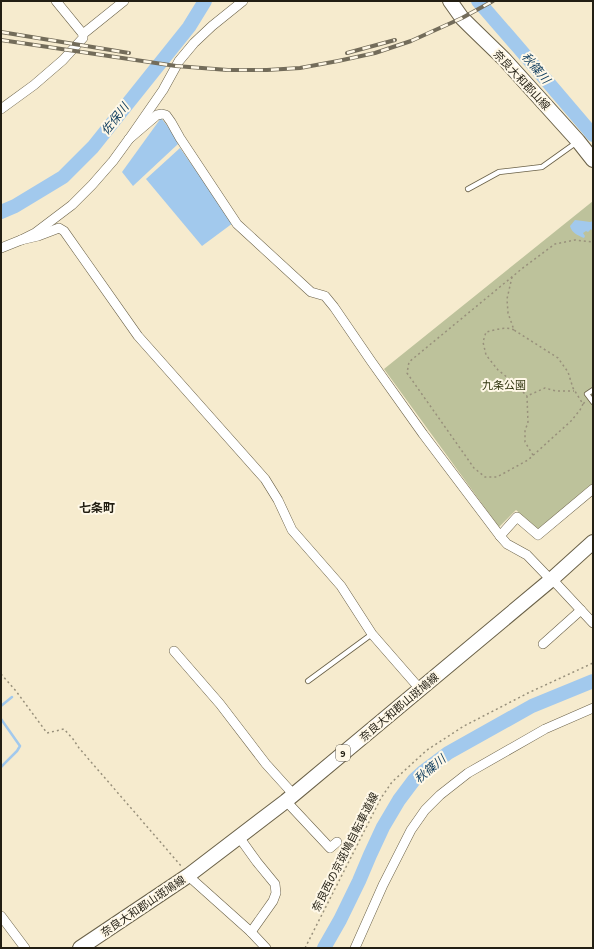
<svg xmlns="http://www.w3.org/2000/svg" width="594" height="949" viewBox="0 0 594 949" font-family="'Source Sans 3','Noto Sans JP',sans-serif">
<rect width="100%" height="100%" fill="#f6ebce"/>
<polygon fill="#bdc29b" points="593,201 593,483 538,529 516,510 499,527 384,369"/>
<g fill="#a2c9ed">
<polygon points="161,118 174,134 178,144 133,186 122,172"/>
<polygon points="180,148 233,223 202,246 146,179"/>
<path d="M575 220 583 221 590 222 593 221V232L591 229 588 232 586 231 583 233 585 236 584 238C577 235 572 233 570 226Z"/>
</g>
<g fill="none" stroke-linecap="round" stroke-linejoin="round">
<g stroke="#a2c9ed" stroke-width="2.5">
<polyline points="1,706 12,697"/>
<polyline points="1,719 20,746 17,751 1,767"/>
</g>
<g stroke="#a2c9ed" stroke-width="14">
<polyline points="478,1 518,47 593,135"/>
<polyline points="1,212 15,206 63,177 93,147 189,27 205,1"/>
<polyline points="324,948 340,920 359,881 370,855 383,827 399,800 414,780 424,771 448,753 532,706 593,681"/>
</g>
<g stroke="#6a6148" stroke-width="6">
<g id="service">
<polyline points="468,189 499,172 542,167 577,142"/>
<polyline points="593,390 587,394 593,402"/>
<polyline points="308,681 372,634"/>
</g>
</g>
<g stroke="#6a6148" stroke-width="10">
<g id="minor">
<polyline points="56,1 83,34"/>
<polyline points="1,109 34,85 63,60 83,38 83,34 124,1"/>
<polyline points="129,139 157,115 162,114 166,115 171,122 180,138 237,224 311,292 325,296 334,307 371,361 423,434 500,536 507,544 527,555 551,580"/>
<polyline points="21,240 38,236 59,228 64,231 138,336 265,479 278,500 292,530 341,586 372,634 420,689"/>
<polyline points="1,248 21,240 35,233 72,205 92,185 113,161 129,139 163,90 179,61 194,43 212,26 243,1"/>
<polyline points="500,536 517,517 538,535 593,489"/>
<polyline points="552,579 593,623"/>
<polyline points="543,644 581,610"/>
<polyline points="174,651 220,704 266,764 294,795"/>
<polyline points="286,801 330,848 337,842"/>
<polyline points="239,837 257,862 275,884 276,893 273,901 251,932"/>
<polyline points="189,875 194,881 251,932 266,948"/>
<polyline points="1,916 25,948"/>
<polyline points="355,948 383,885 411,830 425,810 440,795 468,773 545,729 593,708"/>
</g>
</g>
<g stroke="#6a6148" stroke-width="16">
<g id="primary">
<polyline points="450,1 462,18 470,26 504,59 578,141 593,160"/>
<polyline points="80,948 189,875 286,801 552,579 593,542"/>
</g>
</g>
<g stroke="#98907b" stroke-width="1.5" stroke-dasharray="2 3" stroke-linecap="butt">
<polyline points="512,277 507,299 508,313 514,330 558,358 568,372 573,388 583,404 586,401"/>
<path d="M514 330C506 326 495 330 486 332L483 342 486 355 498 370 513 382 527 396"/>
<polyline points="583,404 580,410 571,421 528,460 497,477 485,477 474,468 407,373 409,362 524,267 555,244 575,240 593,242"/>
<polyline points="533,455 525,442 525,430 528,423 527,396 545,388 556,391 574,391"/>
<polyline points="1,674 16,691 47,733 64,729 73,739 79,748 182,867"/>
<polyline points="305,948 381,798 392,782 427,750 464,726 528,693 593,663"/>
</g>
<use href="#service" stroke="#fff" stroke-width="4.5"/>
<use href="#minor" stroke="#fff" stroke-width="9"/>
<use href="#primary" stroke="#fff" stroke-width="14"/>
<g stroke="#736c5a" stroke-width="4">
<g id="rail">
<polyline points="1,32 129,53"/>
<polyline points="1,40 176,66 228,70 267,70 300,68 338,61 375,53 411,41 462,18 493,1"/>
<polyline points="347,53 395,40"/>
</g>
</g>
<use href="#rail" stroke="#fff8e7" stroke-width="2.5" stroke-dasharray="8" stroke-linecap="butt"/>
</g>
<g text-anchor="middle" stroke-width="4" stroke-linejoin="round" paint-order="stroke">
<rect fill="#fff8e7" stroke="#645f53" stroke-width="1" x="336" y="745" width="14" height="16" rx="3"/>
<g font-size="10" font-weight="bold" fill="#221e13">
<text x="343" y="757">9</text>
</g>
<g font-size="11" fill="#221e13" stroke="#fff8e7">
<text transform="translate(522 80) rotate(47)" y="4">奈良大和郡山線</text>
<text transform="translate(399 707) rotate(-40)" y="4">奈良大和郡山斑鳩線</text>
<text transform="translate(345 852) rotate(-63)" y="4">奈良西の京斑鳩自転車道線</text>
<text transform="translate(143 906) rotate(-34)" y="4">奈良大和郡山斑鳩線</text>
</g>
<g font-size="11" fill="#343812" stroke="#fff8e7">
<text x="504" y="389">九条公園</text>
</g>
<g font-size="12" font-style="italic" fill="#0d3b5d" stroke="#fff8e7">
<text transform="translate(536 68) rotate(50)" y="4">秋篠川</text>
<text transform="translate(115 119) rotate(-52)" y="4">佐保川</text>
<text transform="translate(430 769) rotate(-40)" y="4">秋篠川</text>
</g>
<g font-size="12" font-weight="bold" fill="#221e13" stroke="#fff8e7">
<text x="97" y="512">七条町</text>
</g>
</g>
<rect width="594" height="949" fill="none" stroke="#221e13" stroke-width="4"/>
</svg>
